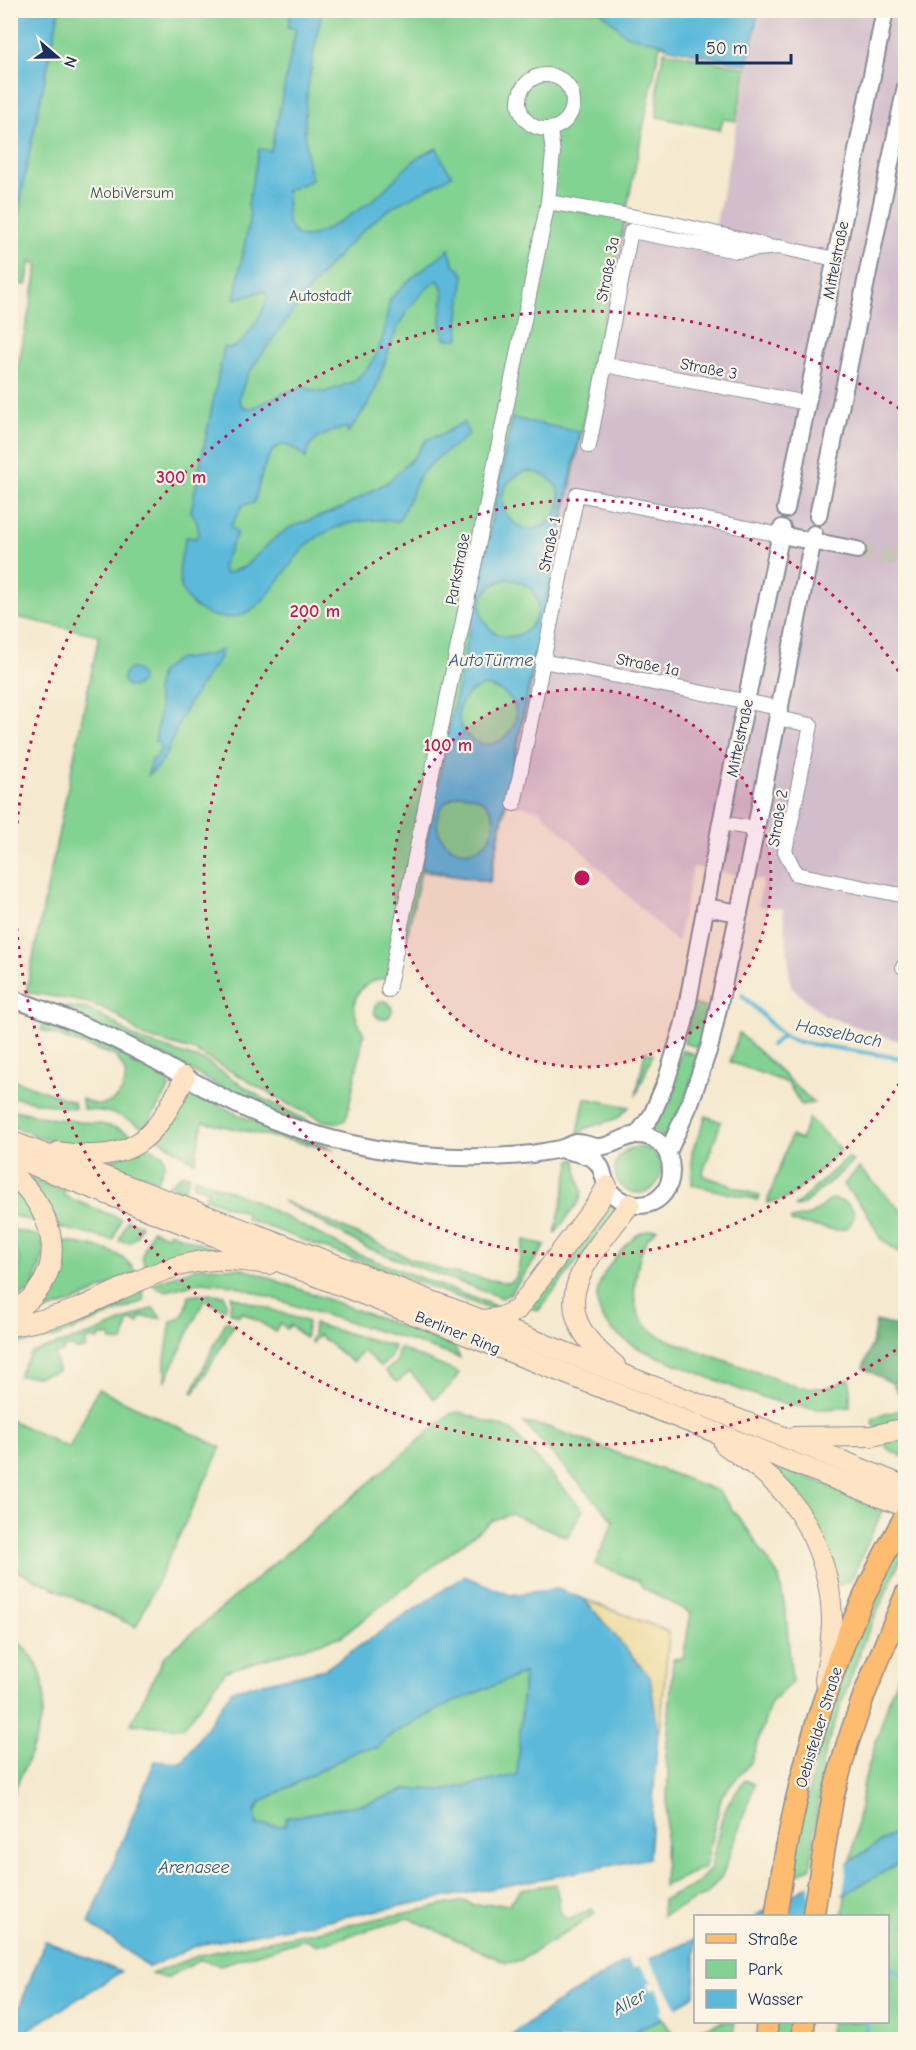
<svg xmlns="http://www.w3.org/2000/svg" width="916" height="2050" viewBox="0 0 916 2050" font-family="'Comic Neue',sans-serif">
<rect width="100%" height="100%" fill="#fcf5e5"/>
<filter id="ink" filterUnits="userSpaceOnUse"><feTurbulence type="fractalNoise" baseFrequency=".0167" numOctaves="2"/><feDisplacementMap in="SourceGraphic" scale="12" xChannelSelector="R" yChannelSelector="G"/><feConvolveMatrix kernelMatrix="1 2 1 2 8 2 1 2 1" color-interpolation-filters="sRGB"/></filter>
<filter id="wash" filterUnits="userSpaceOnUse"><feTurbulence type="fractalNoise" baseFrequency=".008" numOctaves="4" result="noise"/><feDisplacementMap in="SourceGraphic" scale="24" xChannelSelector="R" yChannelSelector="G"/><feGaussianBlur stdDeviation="1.35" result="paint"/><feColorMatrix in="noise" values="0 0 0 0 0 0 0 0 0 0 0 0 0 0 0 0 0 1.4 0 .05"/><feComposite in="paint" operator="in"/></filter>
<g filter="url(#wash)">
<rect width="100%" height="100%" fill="#f5e9cf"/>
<polygon fill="#d1bdcb" points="761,11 905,11 905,1043 825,1016 791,987 783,909 758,906 763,880 693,867 677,943 539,810 507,803 624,221 722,242 715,227"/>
<g fill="#82d291" stroke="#4e8078" stroke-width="1.5">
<path d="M59 11H756L746 61 660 45 490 882 421 871 396 986 383 978C351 986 348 1008 364 1034L347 1116 345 1120 339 1123 324 1121 288 1104 195 1051 143 1036 115 1014 89 1003 26 992 99 635 11 616V402L38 266 31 260 26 285 11 282V255L26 169Z"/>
<polygon points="664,51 747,68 736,121 723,119 720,130 657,117 658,79"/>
<circle cx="383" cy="1010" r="9"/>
<polygon points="692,1004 711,1009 703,1049 684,1043"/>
<polygon points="50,1005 87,1009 116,1024 129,1034 142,1041 205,1061 262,1098 306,1120 318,1128 278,1115 243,1099 170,1059"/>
<path d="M45 1019 97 1040 162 1073 167 1080 169 1089 144 1129C122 1114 109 1111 83 1109L82 1099C86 1101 92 1104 96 1104 113 1107 128 1090 125 1073 124 1066 119 1061 115 1056L41 1030Z"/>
<polygon points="739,1033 814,1103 801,1105 788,1083 730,1062"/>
<polygon points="682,1050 700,1056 689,1090 666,1138 650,1129"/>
<polygon points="645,1052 653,1054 636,1096"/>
<polygon points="11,1079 74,1102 75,1108 55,1106 11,1097"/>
<polygon points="194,1092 238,1115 335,1150 203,1122 195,1162 157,1138 181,1099"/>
<polygon points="585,1098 629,1107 618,1118 586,1128 577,1137"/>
<path d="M10 1109C26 1113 42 1117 57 1119 85 1123 110 1121 135 1137 124 1140 113 1145 103 1146 70 1151 40 1138 11 1126Z"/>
<polygon points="706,1116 721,1122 702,1175 760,1196 758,1200 692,1185 692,1152"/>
<polygon points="809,1118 841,1150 794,1194 785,1199 767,1203 791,1136 801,1140"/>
<circle cx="638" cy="1170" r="23"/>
<polygon points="148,1147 163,1155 165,1162 158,1181 143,1175 142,1179 105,1165 107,1161"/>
<polygon points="848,1157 853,1162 804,1204 797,1207 795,1206"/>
<polygon points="576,1159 578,1177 582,1191 580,1200 555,1234 571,1160"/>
<polygon points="859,1168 905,1214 905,1257 880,1238 865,1209 843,1185"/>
<polygon points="183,1174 190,1175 184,1190 168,1185"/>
<polygon points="195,1177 252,1200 357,1254 498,1307 487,1308 246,1219 246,1213 205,1198 207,1190 193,1185"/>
<polygon points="30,1178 65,1191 64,1196 121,1219 113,1240 58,1227 29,1181"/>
<polygon points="10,1181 39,1223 11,1215"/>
<path d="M832 1199C851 1201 862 1213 846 1229L835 1230 791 1222V1219L810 1215Z"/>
<polygon points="283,1201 412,1259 448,1272 508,1283 516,1278 524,1240 546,1245 510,1294 502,1298 367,1248"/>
<polygon points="608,1201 618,1209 538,1311 527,1306"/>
<polygon points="127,1220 141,1225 137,1236 130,1242 119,1241"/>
<polygon points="11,1229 42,1237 44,1255 33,1286 11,1305 10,1285 18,1274 19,1258 11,1243"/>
<path d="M657 1229C653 1234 647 1238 645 1243 640 1251 639 1262 637 1271 631 1301 634 1322 663 1338L798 1387 825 1388 850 1379V1407C840 1408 831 1409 822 1409 764 1406 699 1372 644 1351 600 1329 579 1300 616 1257 622 1250 630 1239 639 1234 643 1231 651 1230 657 1229Z"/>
<polygon points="152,1230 167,1236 169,1232 217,1250 145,1269 142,1255"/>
<path d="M60 1240C86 1246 122 1246 136 1273L74 1302 17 1319Z"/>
<polygon points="199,1267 240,1268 256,1273 454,1346 460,1358 402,1338 311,1311 233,1285 201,1282 166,1291 157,1288 152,1284"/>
<polygon points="143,1288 144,1301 53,1338 11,1345 11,1334"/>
<path d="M203 1294 224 1295 226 1304 225 1310 204 1300 165 1382V1359L171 1322C186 1317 186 1310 189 1296Z"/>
<polygon points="231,1296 308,1322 305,1338 290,1325 287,1329 280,1323 275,1331 242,1312 239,1316 230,1312"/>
<polygon points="153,1308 161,1318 140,1317 139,1323 129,1320 123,1342 111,1341 110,1336 100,1336 99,1339 87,1339 85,1349 76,1350 73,1347 64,1348 63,1352 55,1354 58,1371 39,1376 18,1376 31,1353 95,1333"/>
<polygon points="226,1321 234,1325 194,1393 192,1392"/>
<polygon points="314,1324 394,1346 390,1358 381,1367 363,1351 352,1362 319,1335 312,1343 310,1341 313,1335"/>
<polygon points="399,1348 459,1373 451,1385 434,1399 410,1372 397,1382 385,1371 396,1362"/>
<polygon points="98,1389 221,1447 136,1627 11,1568 11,1420 69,1448"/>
<polygon points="905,1409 905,1424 877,1431 872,1423 874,1417"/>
<polygon points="459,1412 511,1430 583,1510 567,1537 512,1514 493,1520 342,1636 226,1671 183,1728 131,1724 164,1657 450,1414"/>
<polygon points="524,1423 548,1427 718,1491 748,1530 779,1577 786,1614 792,1682 771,1702 751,1762 722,1795 705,1867 664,1886 668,1774 666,1757 673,1659 683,1658 691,1613 643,1588 639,1581 595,1564 614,1521"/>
<polygon points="905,1433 905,1458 888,1449 881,1439"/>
<polygon points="771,1463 884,1507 851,1580 838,1585 769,1466"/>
<polygon points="905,1535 905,1550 863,1643 826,1749 822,1763 811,1867 789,1879 826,1715 867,1610"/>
<path d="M11 1637C73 1677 33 1747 11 1798Z"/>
<polygon points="905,1662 905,2039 830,2039 830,2022 888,2022 888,1916 842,1916 864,1781 892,1690"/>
<path d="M524 1672 518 1775 447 1790 407 1789 369 1803 287 1818 285 1826 257 1825C253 1814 256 1810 262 1801L359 1750 377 1748 392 1734 449 1704Z"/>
<polygon points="745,1780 755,1784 722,1876 707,1894 662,1916 663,1900 695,1885 710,1870 722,1818 728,1803"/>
<polygon points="556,1884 561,1914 568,1920 592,1909 595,1914 521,1960 507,1963 409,1918 317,1945 306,1939 220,1965 200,1960 166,1978 151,1974 200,1955 464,1901 473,1905 509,1904 521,1889"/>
<polygon points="662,2018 670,2030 678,2036 721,2022 735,2022 732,2039 620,2040"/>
<polygon points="774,2022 794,2022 793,2039 772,2040"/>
</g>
<polygon fill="#69b47b" stroke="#42726c" stroke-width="1.5" points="876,1321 905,1328 905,1403 892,1383 863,1368 872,1344"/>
<polygon fill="#eeda9e" stroke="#84847e" stroke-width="1.5" points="584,1599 662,1629 669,1633 660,1731 658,1731 650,1677"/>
<g fill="#5cb9da" stroke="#3c749c" stroke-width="1.5" fill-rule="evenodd">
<polygon points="11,11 59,11 26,169 11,255"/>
<path d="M288 11H322C311 65 296 125 312 180L286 191C290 204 284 216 290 227 292 232 299 237 304 237 320 237 367 205 380 194 392 182 403 169 416 159 423 154 429 151 437 148L444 164 452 175C429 191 402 198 380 216 329 257 284 322 247 376L239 397 241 405 247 408H252L289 391 305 387 314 391 325 392 355 381 371 364 376 355 383 336 390 299 407 282 449 249 453 263 464 274 458 324 459 339H445C444 333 441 326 441 319 442 304 447 293 438 280 398 308 392 343 377 385 371 401 361 415 351 429L347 433V427C329 433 307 437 306 459 269 419 262 477 254 503L243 505 231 526 237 533 222 567 225 574 244 567 276 537 289 528 344 507 389 481 413 458 426 440 443 434 463 422 469 435 437 458 420 475 399 521C369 518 342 521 316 538 282 560 267 626 217 617 208 615 200 611 193 605 172 586 180 560 186 537L196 538 199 534 197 522 191 511 224 347C228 347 230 349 234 347 246 342 268 307 267 293L261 291 252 295 234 299 250 216 248 204 259 149 271 151 296 29 288 27 291 12Z"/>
<polygon points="600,11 759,11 748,65 665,47 665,44 625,35 615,24"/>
<path d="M512 418 580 432 489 882 421 868ZM527 471C547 473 564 485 559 507 557 514 552 520 545 525 512 545 478 487 527 471ZM506 579C525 580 542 593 537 614 535 622 530 628 524 632 490 653 456 595 506 579ZM483 686C502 688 520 700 515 722 513 729 508 735 501 740 468 761 434 703 483 686ZM461 794C480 795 498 807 493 829 491 837 486 843 480 847 446 868 413 810 461 794Z"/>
<path d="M222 650 220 657C208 675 195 693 184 712 173 733 169 762 148 775L151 761 157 757 161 747 159 743 155 742 160 710 156 691 160 673 175 660 209 655Z"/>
<circle cx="132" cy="678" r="9"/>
<path d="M464 1576 510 1595 557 1589 584 1599 650 1677 658 1731 649 1858 198 1945 149 1967 89 1923 155 1761 182 1763 232 1690 325 1669ZM524 1673 517 1775 447 1790 407 1789 369 1803 286 1818 285 1826 257 1825 255 1810 262 1801 359 1750 377 1748 392 1734 449 1704Z"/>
<polygon points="905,1826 905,1860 806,1916 755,1916 851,1861"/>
<path d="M695 1939V1995C685 2004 675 2006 663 2013L662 2018 620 2039 505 2040 561 2000 627 1961 633 1969 652 1958Z"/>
<polygon points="45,1941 121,1972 20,2035 13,2024"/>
</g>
<g fill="#f5e9cf">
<polygon points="848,1859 842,1899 812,1916 809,1882"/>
<polygon points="648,1957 677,2008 666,2015 664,2020 659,2012 663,2009 657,1988 651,1991 647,1985 652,1981 639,1966 633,1969 626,1958 629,1959 634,1965"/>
</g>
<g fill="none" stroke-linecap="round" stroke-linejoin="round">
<g stroke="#5cb9da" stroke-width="4">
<polyline points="742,995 783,1036"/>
<polyline points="771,1045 783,1036 798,1042 906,1059"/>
<polyline points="888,1966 906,1977"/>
<polyline points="865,2040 868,2022"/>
</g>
</g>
</g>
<g filter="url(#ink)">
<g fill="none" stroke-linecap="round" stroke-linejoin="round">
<polyline stroke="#c9c4b8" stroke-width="16" stroke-dasharray="16 8" stroke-linecap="butt" points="857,550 906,560"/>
<g stroke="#888c96" stroke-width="16">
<g id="minor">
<circle cx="546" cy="102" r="27"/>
<polyline points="548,202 670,223 766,245"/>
<polyline points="605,365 807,403"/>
<polyline points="589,446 631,231 737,251 779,247 835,259"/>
<polyline points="542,661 779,708"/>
<polyline points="777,718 811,725 785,851 796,874 906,896"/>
<polyline points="514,804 577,494 781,535"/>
<polyline points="721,823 756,829"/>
<polyline points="903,967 906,967"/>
<polyline points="388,990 548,202 553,153 550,129"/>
</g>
</g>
<g stroke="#888c96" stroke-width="20">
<g id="tertiary">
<polyline points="786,509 885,10"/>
<polyline points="818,516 906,86"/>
<polyline points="781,535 857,550"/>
<polyline points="705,907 739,913"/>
<path d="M10 998C55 1013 98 1030 140 1052 174 1070 206 1090 240 1106 298 1133 359 1149 423 1155 458 1158 497 1158 532 1154 542 1152 553 1151 563 1148 567 1147 571 1144 576 1143 583 1142 591 1147 598 1147 612 1147 623 1136 637 1135 681 1134 683 1204 639 1205 626 1205 611 1197 606 1184 603 1176 603 1167 595 1160 587 1154 571 1152 561 1149"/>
<polyline points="637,1135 652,1115 666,1082 684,1023 721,823 782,528"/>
<polyline points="668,1152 690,1103 710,1045 741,903 814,534"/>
</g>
</g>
<g stroke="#888c96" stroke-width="22">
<g id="secondary">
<polyline points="10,1141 482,1320 784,1437 906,1487"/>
<path d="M59 1152C133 1164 155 1140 185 1077"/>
<polyline points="10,1156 906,1507"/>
<path d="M10 1173C59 1212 72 1280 10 1313"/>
<polyline points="482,1320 499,1318 517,1310 598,1202 607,1186"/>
<path d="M10 1326C33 1323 55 1317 77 1309 122 1291 165 1262 214 1260 232 1259 251 1262 269 1264"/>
<path d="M615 1365C538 1307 585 1263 630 1204"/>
<polyline points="795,1437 872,1436 906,1428"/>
<path d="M724 1444C737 1454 752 1463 765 1474 807 1509 831 1566 832 1620 832 1640 828 1660 825 1680"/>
</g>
</g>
<g stroke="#888c96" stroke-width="24">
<g id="primary">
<path d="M776 1916C794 1775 835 1638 906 1515"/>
<polyline points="813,1916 833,1796 847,1745 864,1695 906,1594"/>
<polyline points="766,2040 767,2022"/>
<polyline points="803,2040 804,2022"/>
</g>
</g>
<use href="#minor" stroke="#fff" stroke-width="14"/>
<use href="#tertiary" stroke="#fff" stroke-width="16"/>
<use href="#secondary" stroke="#fee4c5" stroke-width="20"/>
<use href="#primary" stroke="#fdbc6f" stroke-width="21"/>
</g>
</g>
<circle cx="582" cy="878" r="189" fill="#c2185b" fill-opacity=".12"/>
<g fill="none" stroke="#c2185b" stroke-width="3" stroke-dasharray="3 6">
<circle cx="582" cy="878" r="189"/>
<path d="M904 1076A378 378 0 1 1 904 680"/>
<path d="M903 1345A567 567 0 1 1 903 411"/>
</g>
<g text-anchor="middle" stroke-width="4.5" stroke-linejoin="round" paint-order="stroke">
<g font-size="16" fill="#35586b" stroke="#fcf5e5">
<text x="132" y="198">MobiVersum</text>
<text x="320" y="301">Autostadt</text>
</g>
<g font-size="16" fill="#1b2f5e" stroke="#fcf5e5">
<text transform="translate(835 260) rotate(-79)" y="6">Mittelstraße</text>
<text transform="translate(607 269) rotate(-79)" y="6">Straße 3a</text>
<text transform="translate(709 368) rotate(11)" y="6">Straße 3</text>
<text transform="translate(549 544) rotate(-78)" y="6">Straße 1</text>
<text transform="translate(457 569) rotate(-79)" y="6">Parkstraße</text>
<text transform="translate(648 664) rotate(11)" y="6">Straße 1a</text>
<text transform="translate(739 738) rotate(-78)" y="6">Mittelstraße</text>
<text transform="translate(777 818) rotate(-81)" y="6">Straße 2</text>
<text transform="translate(458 1332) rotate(22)" y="6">Berliner Ring</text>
<text transform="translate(818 1727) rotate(-73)" y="6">Oebisfelder Straße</text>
</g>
<g font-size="18" font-style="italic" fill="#2e5883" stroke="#fcf5e5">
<text x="491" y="666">AutoTürme</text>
<text transform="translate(839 1033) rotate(11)" y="6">Hasselbach</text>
<text x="194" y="1873">Arenasee</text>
<text transform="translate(629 2002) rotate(-30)" y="6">Aller</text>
</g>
</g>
<circle cx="582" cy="878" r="9" fill="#c2185b" stroke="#fcf5e5" stroke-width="3"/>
<g font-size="18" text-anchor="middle" font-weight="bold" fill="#c2185b" stroke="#fcf5e5" stroke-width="4.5" stroke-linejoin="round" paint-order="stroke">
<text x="181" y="483">300 m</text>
<text x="315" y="617">200 m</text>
<text x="448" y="751">100 m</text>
</g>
<rect width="916" height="2050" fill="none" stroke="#fcf5e5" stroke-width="36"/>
<rect x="694" y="1915" width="195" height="108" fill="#fcf5e5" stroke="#a2a6af" stroke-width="1.5"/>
<rect x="706" y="1934" width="30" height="9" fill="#fdbc6f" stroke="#a2a6af" stroke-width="1.5"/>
<text x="748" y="1945" font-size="18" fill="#1b2f5e">Straße</text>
<rect x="706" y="1960" width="30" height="18" fill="#82d291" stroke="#a2a6af" stroke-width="1.5"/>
<text x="748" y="1975" font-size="18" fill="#1b2f5e">Park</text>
<rect x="706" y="1990" width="30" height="18" fill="#5cb9da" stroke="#a2a6af" stroke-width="1.5"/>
<text x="748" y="2005" font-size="18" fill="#1b2f5e">Wasser</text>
<g transform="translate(57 57) rotate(110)" stroke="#fcf5e5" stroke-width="4.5" paint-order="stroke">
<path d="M0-4.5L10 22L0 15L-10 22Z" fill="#1b2f5e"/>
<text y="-9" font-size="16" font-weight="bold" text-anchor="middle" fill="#1b2f5e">N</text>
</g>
<path d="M697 54v9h94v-9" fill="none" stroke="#1b2f5e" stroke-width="3"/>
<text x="706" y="54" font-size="18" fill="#1b2f5e" stroke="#fcf5e5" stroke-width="4.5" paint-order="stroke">50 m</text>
</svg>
